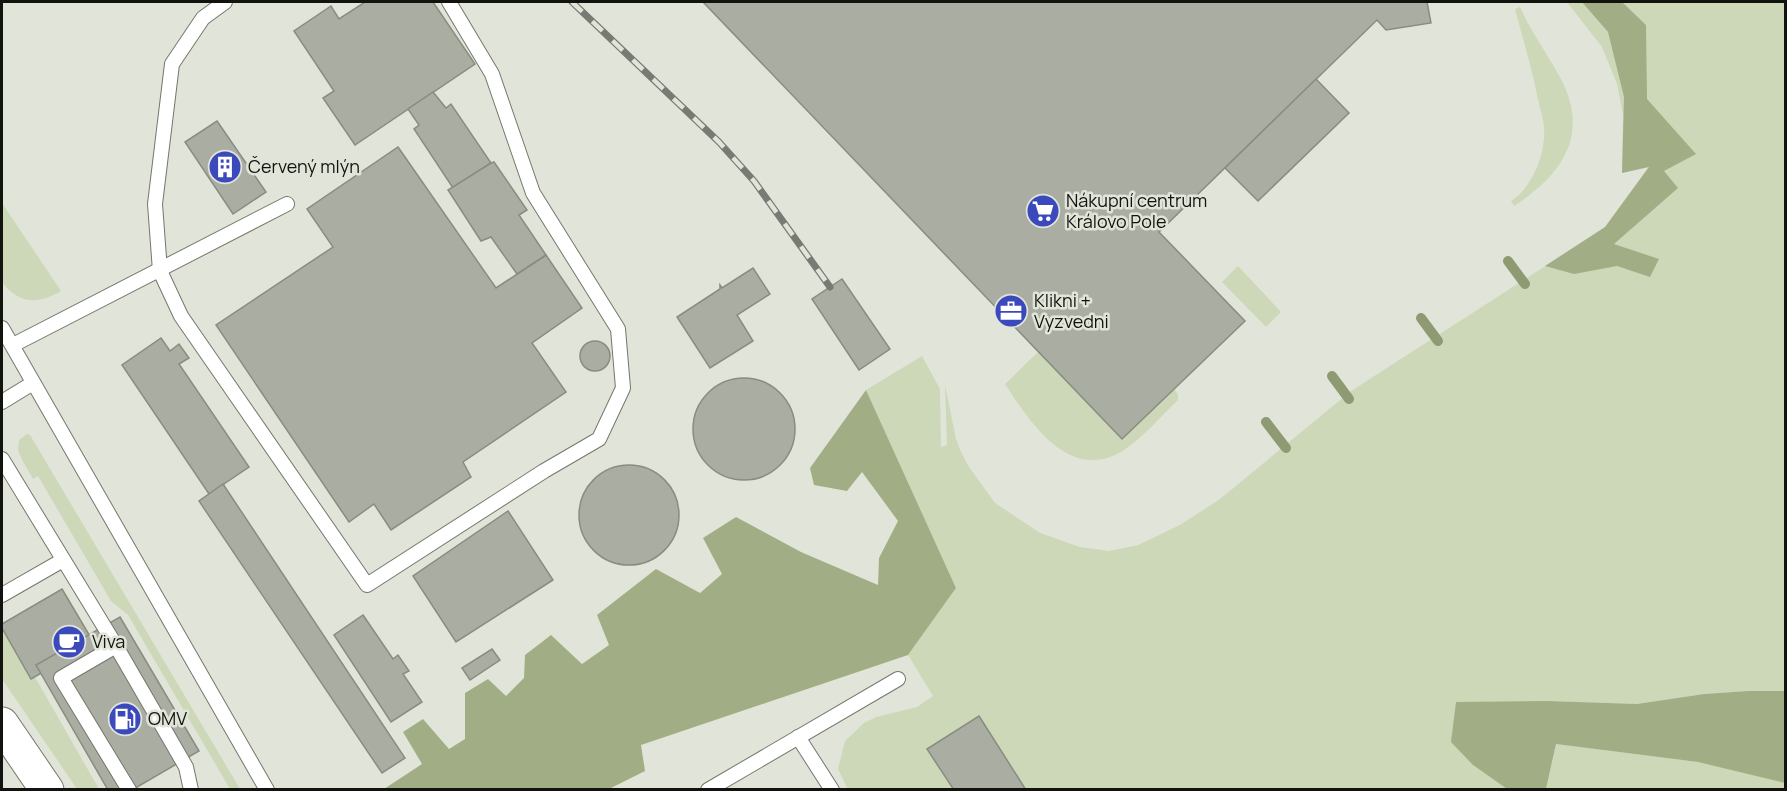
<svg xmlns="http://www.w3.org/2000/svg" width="1787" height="791" viewBox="0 0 1787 791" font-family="Manrope,sans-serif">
<rect width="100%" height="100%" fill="#e1e5d9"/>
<g fill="#cdd8b8">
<polygon points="1567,2 1785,2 1785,691 1748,691 1704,694 1637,704 1548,701 1473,765 1507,789 848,790 838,769 845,741 864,723 876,717 917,707 933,696 908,655 956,588 866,390 922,356 940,389 941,447 947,445 945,385 956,439 961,452 969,467 995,503 1040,533 1080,547 1109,551 1138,545 1180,525 1220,499 1351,391 1606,227 1649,166 1622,173 1623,115 1617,84 1602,47"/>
<path d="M1520 7C1532 34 1550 57 1563 83 1589 138 1560 176 1514 206L1511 201C1533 187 1546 153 1544 127 1543 118 1540 108 1538 100 1532 69 1523 39 1515 9Z"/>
<path d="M2 203 61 291C37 305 19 304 2 282Z"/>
<polygon points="1238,266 1281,312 1266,327 1222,282"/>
<path d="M1039 351 1174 388 1178 395V400C1160 417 1137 445 1115 455 1065 478 1028 419 1005 384Z"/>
<polygon points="27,434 30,435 240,789 230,789 128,615 111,601 38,476 33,479 21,458 18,450 19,440"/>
<polygon points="2,628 31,679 35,677 99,789 77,789 2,679"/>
<polygon points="1556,744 1698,762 1782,780 1786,783 1785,790 1546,790"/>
</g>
<g fill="#a1ae85">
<polygon points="1582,2 1622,2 1646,25 1647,99 1696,154 1664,171 1678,188 1614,244 1659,259 1650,277 1617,266 1574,274 1545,266 1605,227 1649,167 1622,173 1624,97 1608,32"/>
<polygon points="866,390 956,588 908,655 641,745 645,771 609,789 384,789 422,764 403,732 423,719 449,749 465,739 465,693 488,679 506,696 524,678 525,655 551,635 582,664 609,645 597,615 656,569 700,593 722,574 703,538 736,517 801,552 878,585 879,558 898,521 862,472 847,491 814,485 810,468"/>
<polygon points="1748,691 1785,691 1785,783 1698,762 1556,744 1546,789 1507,789 1473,765 1451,742 1456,702 1548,701 1637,704 1704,694"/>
</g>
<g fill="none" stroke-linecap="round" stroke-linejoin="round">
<g stroke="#8e9a72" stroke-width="10">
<polyline points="1508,261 1525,284"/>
<polyline points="1421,318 1438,341"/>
<polyline points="1332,376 1349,399"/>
<polyline points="1266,422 1286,448"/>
</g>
</g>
<g fill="#aaada2" stroke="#888c81" stroke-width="1.5">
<polygon points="365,2 433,2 475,64 355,145 323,98 334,91 294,31 331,6 339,19"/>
<polygon points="703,2 1427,2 1431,23 1386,30 1377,20 1159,232 1245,321 1122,439"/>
<polygon points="1316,79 1349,113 1258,201 1225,168"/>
<polygon points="433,92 446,108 451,104 491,163 453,188 414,129 419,125 408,109"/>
<polygon points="217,121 266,192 233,214 185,142"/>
<polygon points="398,147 496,288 546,255 582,308 532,343 566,392 463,462 471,477 391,530 374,504 349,522 216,325 333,247 307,209"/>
<polygon points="494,162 527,210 519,215 546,255 517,274 491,237 481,241 448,190 491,163"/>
<polygon points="753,268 770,294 737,315 753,341 710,368 677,317 720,289 720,285 722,288"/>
<polygon points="842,279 890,349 859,370 812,299"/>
<polygon points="161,338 170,351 179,344 189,358 179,364 249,467 209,494 122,365"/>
<circle cx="595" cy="356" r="15"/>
<circle cx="744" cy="429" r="51"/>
<circle cx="629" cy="515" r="50"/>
<polygon points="223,484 405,758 382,773 199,501"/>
<polygon points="508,511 553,580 456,642 413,576"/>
<polygon points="62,589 94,643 31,679 2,628 2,624"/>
<polygon points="363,615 393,659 398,655 409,671 403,674 422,702 391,722 334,635"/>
<polygon points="120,617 199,751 132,790 108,790 36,665"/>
<polygon points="492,649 500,660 470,680 462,668"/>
<polygon points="979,716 1026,790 954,790 927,749"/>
</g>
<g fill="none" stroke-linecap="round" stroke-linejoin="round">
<g stroke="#74776d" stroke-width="16">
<g id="lane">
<polyline points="225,2 203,18 172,64 155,204 160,271 181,316 367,585 544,471 599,439 623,388 618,329 533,193 492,74 449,2"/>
<polyline points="2,328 267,790"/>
<polyline points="13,345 287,204"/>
<polyline points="2,402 33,383"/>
<polyline points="2,459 116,646 186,767 191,790"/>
<polyline points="2,595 63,560"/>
<polyline points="116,646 61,678 129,790"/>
<polyline points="798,737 832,790"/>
<polyline points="708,790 898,679"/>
</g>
</g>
<g stroke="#74776d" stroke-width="35">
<polyline id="secondary" points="2,724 47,790"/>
</g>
<use href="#lane" stroke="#fff" stroke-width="14"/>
<use href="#secondary" stroke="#fff" stroke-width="33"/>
<g stroke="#787b73" stroke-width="7">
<polyline id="rail" points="572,2 719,142 754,181 830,287"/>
</g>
<use href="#rail" stroke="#e1e5d9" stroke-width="4.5" stroke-dasharray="14" stroke-linecap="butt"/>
</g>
<defs>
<g id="building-disc" transform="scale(1.725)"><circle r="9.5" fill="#3b49bd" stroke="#e1e5d9"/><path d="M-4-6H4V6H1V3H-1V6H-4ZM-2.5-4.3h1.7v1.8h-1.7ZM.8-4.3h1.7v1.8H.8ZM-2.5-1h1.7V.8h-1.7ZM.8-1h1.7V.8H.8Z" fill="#fff"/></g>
<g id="supermarket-disc" transform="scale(1.725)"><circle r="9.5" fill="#3b49bd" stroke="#e1e5d9"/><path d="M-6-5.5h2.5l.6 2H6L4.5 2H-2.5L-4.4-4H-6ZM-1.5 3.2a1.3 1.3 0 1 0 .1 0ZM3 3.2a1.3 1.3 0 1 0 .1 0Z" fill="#fff"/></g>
<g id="office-disc" transform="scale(1.725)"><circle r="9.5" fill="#3b49bd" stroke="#e1e5d9"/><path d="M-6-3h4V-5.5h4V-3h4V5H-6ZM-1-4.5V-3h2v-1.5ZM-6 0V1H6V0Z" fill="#fff"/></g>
<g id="cafe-disc" transform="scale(1.725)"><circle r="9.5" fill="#3b49bd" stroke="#e1e5d9"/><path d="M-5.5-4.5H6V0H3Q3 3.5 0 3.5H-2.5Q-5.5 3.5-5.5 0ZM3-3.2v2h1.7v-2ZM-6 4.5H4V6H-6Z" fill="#fff"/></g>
<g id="fuel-disc" transform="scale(1.725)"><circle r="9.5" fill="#3b49bd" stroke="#e1e5d9"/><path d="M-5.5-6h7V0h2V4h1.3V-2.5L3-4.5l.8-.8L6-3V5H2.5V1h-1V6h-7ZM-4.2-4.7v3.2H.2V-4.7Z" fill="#fff"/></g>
</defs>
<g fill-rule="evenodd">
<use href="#building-disc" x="225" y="167"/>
<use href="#supermarket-disc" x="1043" y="211"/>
<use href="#office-disc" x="1011" y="311"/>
<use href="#cafe-disc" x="69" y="642"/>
<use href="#fuel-disc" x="125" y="719"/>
</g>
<g text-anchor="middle" stroke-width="5" stroke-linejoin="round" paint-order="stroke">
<g font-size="18" fill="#12130f" stroke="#e1e5d9" text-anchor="start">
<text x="248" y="173">Červený mlýn</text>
<text x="1066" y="207">Nákupní centrum<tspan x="1066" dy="21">Královo Pole</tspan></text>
<text x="1034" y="307">Klikni +<tspan x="1034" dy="21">Vyzvedni</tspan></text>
<text x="92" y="648">Viva</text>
<text x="148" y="725">OMV</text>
</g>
</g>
<rect width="1787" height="791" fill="none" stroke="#12130f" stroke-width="6"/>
</svg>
